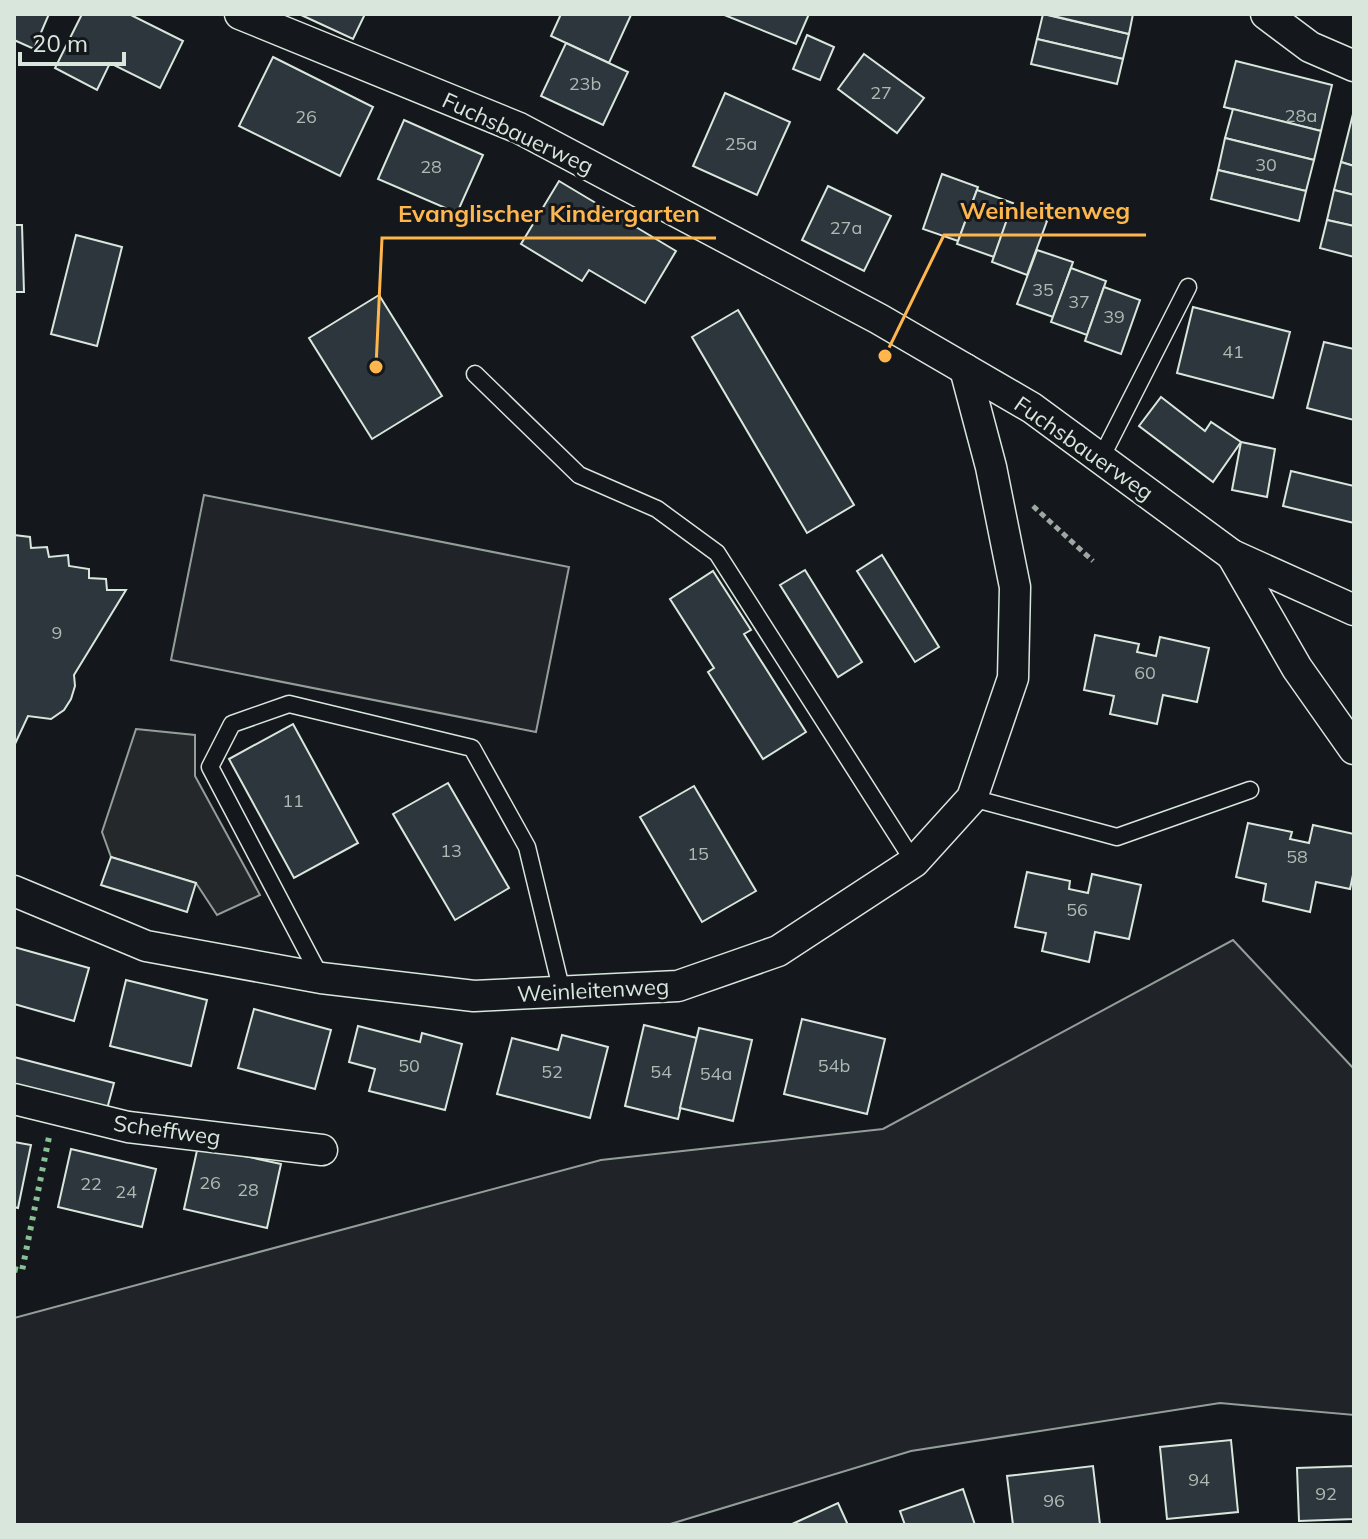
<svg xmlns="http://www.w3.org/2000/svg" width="1368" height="1539" viewBox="0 0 1368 1539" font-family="Mulish,sans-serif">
<rect width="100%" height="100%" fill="#14181c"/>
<g fill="#202428" stroke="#939e99" stroke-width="2">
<polygon points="204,495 569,567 536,732 171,660"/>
<polygon points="1233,940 1354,1069 1354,1415 1220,1403 911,1451 667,1525 14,1525 14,1318 601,1160 883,1129"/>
</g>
<polygon fill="#24282b" stroke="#939e99" stroke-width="2" points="136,729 195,735 195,776 260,895 217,915 196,883 111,857 102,832"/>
<g fill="#2c363c" stroke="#d8e6dc" stroke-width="2">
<polygon points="14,14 49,14 34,49 14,40"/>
<polygon points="82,14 129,14 183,41 160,88 110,63 97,90 55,68"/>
<polygon points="299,14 365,14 353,39"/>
<polygon points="561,14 630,14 631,15 609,63 551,36"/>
<polygon points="722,14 809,14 796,44"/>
<polygon points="1043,14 1129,34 1123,59 1037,39"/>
<polygon points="1045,14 1133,14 1129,34"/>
<polygon points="807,35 834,47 820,80 793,69"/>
<polygon points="1037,39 1123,59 1117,84 1031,64"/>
<polygon points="566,43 628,72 603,125 541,96"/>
<polygon points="864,54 924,98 897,133 838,89"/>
<polygon points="273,57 373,107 340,176 239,126"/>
<polygon points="1236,61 1332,85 1321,131 1224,107"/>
<polygon points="725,93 790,122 757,195 693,166"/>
<polygon points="1233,109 1321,131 1314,160 1225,138"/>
<polygon points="1353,114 1354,114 1354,166 1341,162"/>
<polygon points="404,120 483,155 457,213 378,179"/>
<polygon points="1225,138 1314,160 1306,191 1218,170"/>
<polygon points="1341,162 1354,166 1354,195 1334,190"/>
<polygon points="1218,170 1306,191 1299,221 1211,199"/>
<polygon points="942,174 978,187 958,241 923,229"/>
<polygon points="559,181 676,251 645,303 589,270 582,281 521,244"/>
<polygon points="828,186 891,216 864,271 802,240"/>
<polygon points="977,190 1013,203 994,257 957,244"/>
<polygon points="1334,190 1354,195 1354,226 1327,220"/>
<polygon points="1011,208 1047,221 1027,275 992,262"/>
<polygon points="1327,220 1354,226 1354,257 1320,248"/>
<polygon points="14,225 22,225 24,292 14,292"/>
<polygon points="76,235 122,247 97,346 51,334"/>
<polygon points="1037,250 1073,262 1053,317 1017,304"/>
<polygon points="1071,268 1106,281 1087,335 1051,322"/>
<polygon points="1104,287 1140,300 1121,354 1085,341"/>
<polygon points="379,295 442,396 372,439 309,338"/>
<polygon points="1193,307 1290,332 1273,398 1177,373"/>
<polygon points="738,310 854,505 807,533 692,337"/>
<polygon points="1324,342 1354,349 1354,420 1307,408"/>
<polygon points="1161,397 1205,431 1211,422 1241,442 1213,482 1139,426"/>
<polygon points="1241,442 1275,449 1267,497 1232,490"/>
<polygon points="1291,471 1354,486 1354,523 1283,506"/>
<polygon points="14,535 30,537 31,548 47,547 49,557 68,555 69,566 89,569 89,578 106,579 107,590 126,590 74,675 75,686 71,699 64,710 51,719 28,716 14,746"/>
<polygon points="882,555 939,647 915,662 857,571"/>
<polygon points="805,570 862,662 838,677 780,585"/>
<polygon points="713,571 751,630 744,634 806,732 763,759 708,672 714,668 670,599"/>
<polygon points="1095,635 1139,644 1137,652 1156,656 1160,637 1209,648 1197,702 1163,695 1157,724 1110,714 1114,696 1084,690"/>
<polygon points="293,724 358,843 294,878 229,759"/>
<polygon points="448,783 509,888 455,920 393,814"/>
<polygon points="694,786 756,891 702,922 640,817"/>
<polygon points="1248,823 1292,832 1290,839 1309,843 1313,825 1354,834 1354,870 1350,889 1316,882 1310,912 1263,901 1266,884 1236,877"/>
<polygon points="111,857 196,883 187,912 101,885"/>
<polygon points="1027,872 1070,881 1069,889 1088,893 1092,874 1141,885 1129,939 1095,932 1089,962 1042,951 1046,933 1015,927"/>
<polygon points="14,947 89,968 74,1021 14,1004"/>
<polygon points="126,980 207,1000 191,1066 110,1046"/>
<polygon points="254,1009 331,1030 315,1089 238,1068"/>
<polygon points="802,1019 885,1039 867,1114 784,1094"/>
<polygon points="644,1025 697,1038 678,1119 625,1106"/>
<polygon points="358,1026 420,1042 422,1033 462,1044 445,1110 369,1091 375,1069 349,1062"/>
<polygon points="699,1028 752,1040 733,1121 680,1108"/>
<polygon points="562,1035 608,1047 590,1118 497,1094 512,1038 558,1050"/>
<polygon points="14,1057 114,1083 107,1109 14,1085"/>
<polygon points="14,1142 31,1145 18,1208 14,1207"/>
<polygon points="198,1146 281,1164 267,1228 184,1209"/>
<polygon points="71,1149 156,1169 142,1227 58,1207"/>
<polygon points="1231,1440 1238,1512 1167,1519 1160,1447"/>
<polygon points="1093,1466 1100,1525 1013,1525 1007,1476"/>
<polygon points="1354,1466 1354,1519 1299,1521 1297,1468"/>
<polygon points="963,1489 975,1525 905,1525 900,1511"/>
<polygon points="838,1503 848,1525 790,1525"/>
</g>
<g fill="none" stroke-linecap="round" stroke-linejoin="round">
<g stroke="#d8e6dc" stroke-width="19">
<g id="service">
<polyline points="475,374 579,475 657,509 717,553 914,862"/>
<polyline points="1101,458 1188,287"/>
<polyline points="972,798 1117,837 1250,790"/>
<polyline points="321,978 210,767 232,724 289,704 472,748 527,847 562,992"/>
</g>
</g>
<g stroke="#d8e6dc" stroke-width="33">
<g id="minor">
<polyline points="240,14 519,128 879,319 1032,408 1232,555 1354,610"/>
<polyline points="1266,14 1310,47 1354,66"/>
<polyline points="1232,555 1297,668 1354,749"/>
<polyline points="14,891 146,946 321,978 474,996 678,986 778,951 914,862 972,798 1013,678 1015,587 991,467 965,369"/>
<polyline points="14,1099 128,1127 322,1150"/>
</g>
</g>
<polyline stroke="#9da8a2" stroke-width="5" stroke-dasharray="6 4" stroke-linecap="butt" points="1033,506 1093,561"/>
<use href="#service" stroke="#14181c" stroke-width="16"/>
<use href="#minor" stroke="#14181c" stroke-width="30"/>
<polyline stroke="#8ac095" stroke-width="6" stroke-dasharray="4 6" stroke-linecap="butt" points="14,1269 22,1271 49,1137"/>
</g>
<g text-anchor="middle" stroke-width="6" stroke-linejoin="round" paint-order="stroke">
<g font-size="18" fill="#adbab4">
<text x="585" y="90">23b</text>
<text x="881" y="99">27</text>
<text x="1301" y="122">28a</text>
<text x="306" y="123">26</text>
<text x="741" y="150">25a</text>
<text x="1266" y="171">30</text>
<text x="431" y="173">28</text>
<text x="846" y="234">27a</text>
<text x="1043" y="296">35</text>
<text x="1079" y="308">37</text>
<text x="1114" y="323">39</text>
<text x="1233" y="358">41</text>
<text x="57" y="639">9</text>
<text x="1145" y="679">60</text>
<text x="293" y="807">11</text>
<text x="451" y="857">13</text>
<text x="698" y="860">15</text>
<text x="1297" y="863">58</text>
<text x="1077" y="916">56</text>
<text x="409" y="1072">50</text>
<text x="834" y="1072">54b</text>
<text x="552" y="1078">52</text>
<text x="661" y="1078">54</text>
<text x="716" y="1080">54a</text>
<text x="210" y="1189">26</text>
<text x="91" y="1190">22</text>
<text x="248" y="1196">28</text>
<text x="126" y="1198">24</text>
<text x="1199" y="1486">94</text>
<text x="1326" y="1500">92</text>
<text x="1054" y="1507">96</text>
</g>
<g font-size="22" fill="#d8e6dc" stroke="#14181c">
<text transform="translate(518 133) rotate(25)" y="8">Fuchsbauerweg</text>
<text transform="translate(1084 448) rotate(35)" y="8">Fuchsbauerweg</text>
<text transform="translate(593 990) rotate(-3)" y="8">Weinleitenweg</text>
<text transform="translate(167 1130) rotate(8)" y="8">Scheffweg</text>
</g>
</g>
<path fill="none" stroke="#ffb74d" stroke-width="3" d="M885 356L944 235H1146M376 367L382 238H716"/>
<g fill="#ffb74d" stroke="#14181c" stroke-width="3">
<circle cx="885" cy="356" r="8"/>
<circle cx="376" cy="367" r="8"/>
</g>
<g font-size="24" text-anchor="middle" font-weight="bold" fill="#ffb74d" stroke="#14181c" stroke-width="6" stroke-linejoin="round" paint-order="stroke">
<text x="1045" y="219">Weinleitenweg</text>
<text x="549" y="222">Evanglischer Kindergarten</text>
</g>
<rect width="1368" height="1539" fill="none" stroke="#d8e6dc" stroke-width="32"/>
<path d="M20 52v12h104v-12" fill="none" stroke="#d8e6dc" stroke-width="4"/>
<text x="32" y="52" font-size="24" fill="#d8e6dc" stroke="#14181c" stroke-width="6" paint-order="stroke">20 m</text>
</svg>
